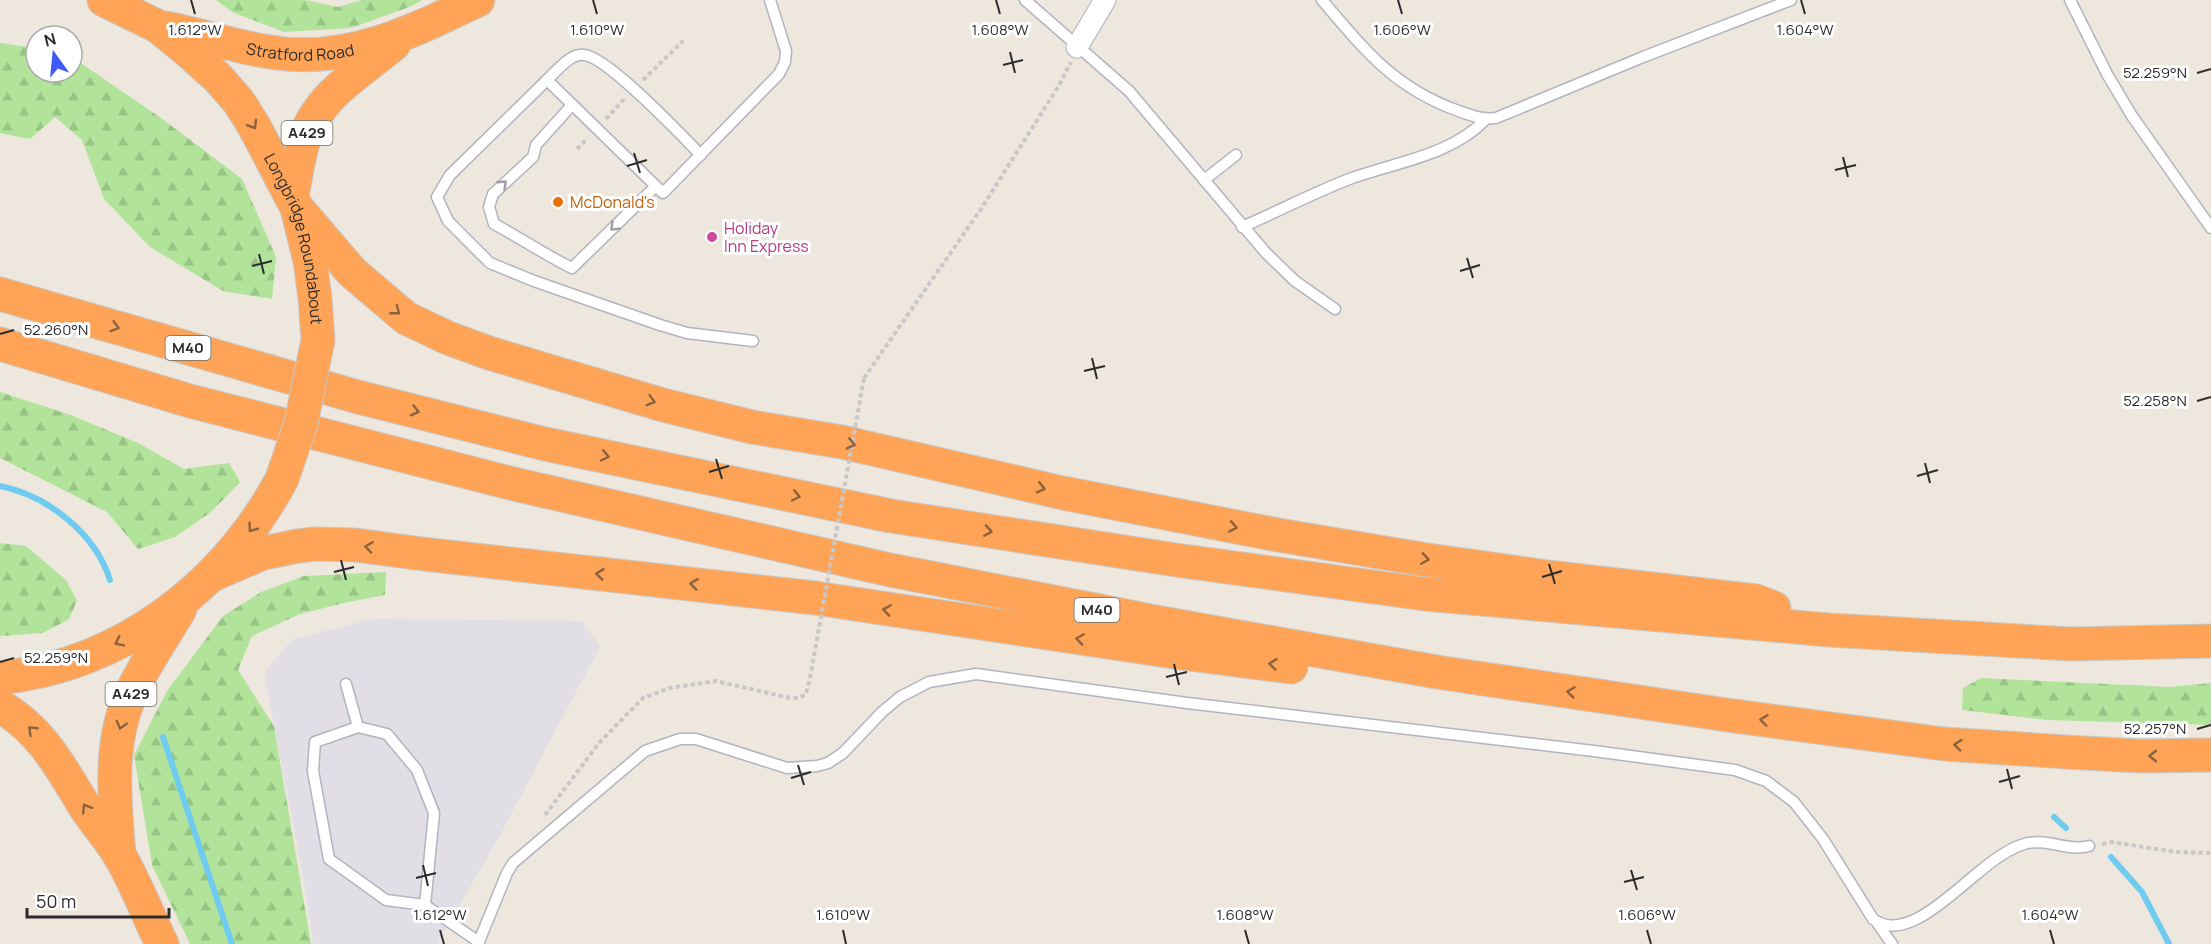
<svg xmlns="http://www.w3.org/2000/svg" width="2211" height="944" viewBox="0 0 2211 944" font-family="Manrope,sans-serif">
<defs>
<pattern id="forest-firs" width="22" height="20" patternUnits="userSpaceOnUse" patternTransform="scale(1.5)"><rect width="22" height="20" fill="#b1e49a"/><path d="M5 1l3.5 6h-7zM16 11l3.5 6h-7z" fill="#98c485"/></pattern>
</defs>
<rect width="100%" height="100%" fill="#eee7de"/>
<polygon fill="#e1dee6" points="372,619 582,621 600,647 499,837 441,937 437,937 441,944 313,944 304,882 264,672 293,639"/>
<g fill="url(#forest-firs)">
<polygon points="216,0 305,0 338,7 361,0 422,0 412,6 351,28 284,32 232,12"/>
<polygon points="0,43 36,48 36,72 72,72 72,57 161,118 242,179 276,257 272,299 223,291 150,247 104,199 82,140 55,117 30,139 0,133"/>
<polygon points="0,392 71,415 138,443 184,469 229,463 240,482 211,512 175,537 138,549 107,512 0,458"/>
<polygon points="0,543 26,546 66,580 77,601 69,619 43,633 0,636"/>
<polygon points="386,572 385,595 344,603 300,614 252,636 238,670 274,726 311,944 190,944 152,865 134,755 167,691 223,616 261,592 304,576"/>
<polygon points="1981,678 2169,687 2211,683 2211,725 2046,720 1962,710 1963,688"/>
</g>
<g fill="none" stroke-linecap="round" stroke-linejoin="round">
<g stroke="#70cbf0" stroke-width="6">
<path d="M0 486C48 496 95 533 110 580"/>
<polyline points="163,737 232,944"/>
<polyline points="2054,817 2066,828"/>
<polyline points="2111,857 2142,892 2169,944"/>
</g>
<g stroke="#b2b4bf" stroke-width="13">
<g id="lane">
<polyline points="1025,0 1129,91 1266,253 1295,281 1335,309"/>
<path d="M1322 0C1364 49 1393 87 1456 110 1470 115 1481 120 1496 118L1643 57 1791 0"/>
<polyline points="2070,0 2107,74 2132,116 2211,228"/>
<path d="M547 80C557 71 570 53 584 55 608 57 681 135 701 155"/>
<path d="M572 105 536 145 533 157 493 194 489 207 494 224C521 238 545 255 572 268L656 186"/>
<polyline points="1204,180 1236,155"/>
<path d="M1242 227C1279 211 1315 192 1352 178 1397 162 1452 155 1486 119"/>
<polyline points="753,341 687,333 660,325 534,281 490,263 448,221 437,197 450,175 547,80 663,193 779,74 785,62 786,51 770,0"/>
<polyline points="346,684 358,727 387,734 417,770 434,813 425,905 479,942"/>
<polyline points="358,727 315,742 313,771 329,859 386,900 425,905"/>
<polyline points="1878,924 1892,944"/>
<path d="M478 944 507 873 513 863 645 751 680 739H696L787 768 817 766 828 763 843 753 882 712 900 697 929 682 976 674 1187 703 1594 751 1735 770 1766 781 1794 802 1823 839 1873 919C1905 944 1954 891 1979 872 1992 861 2005 851 2021 845 2045 836 2066 852 2089 846"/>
</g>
</g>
<g stroke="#b2b4bf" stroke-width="23">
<polyline id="street" points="1077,47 1105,0"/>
</g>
<g stroke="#c8c8c8" stroke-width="35">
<g id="highway">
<path id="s1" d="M104 0 157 26 188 51 218 78 239 102 254 126 297 208 310 261 315 298 318 340"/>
<path id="s2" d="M165 28C202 34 239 49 277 53 350 63 414 31 478 0"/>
<path d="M292 196C296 177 298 156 305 137 320 94 361 72 394 44"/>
<polyline points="297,208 352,272 406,318 448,338 489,353 663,405 752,427 842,442 1063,493 1278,535 1421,559 1547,577 1756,601 1774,608"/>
<polyline points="0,294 358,397 545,444 891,516 1176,560 1425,594 1829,630 2071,644 2211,641"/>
<polyline points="0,344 190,401 518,485 890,570 1161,623 1437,672 1727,715 1944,744 2066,752 2141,756 2211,755"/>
<polyline points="212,575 263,553 298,546 315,544 355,545 423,554 815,598 1174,652 1291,667"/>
<path d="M0 678C123 665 225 585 282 479"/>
<path d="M0 706C42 730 61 768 85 807 96 824 110 839 120 856 136 884 148 915 162 944"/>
<path d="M119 855C115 802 108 746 130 696 143 666 164 637 180 609"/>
</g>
</g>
<g stroke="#c8c8c8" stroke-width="4" stroke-dasharray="4.5 3" stroke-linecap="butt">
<polyline points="643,80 683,41"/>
<polyline points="606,119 625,98"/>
<polyline points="577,149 588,138"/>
<polyline points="864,378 981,209 1058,87 1071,62"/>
<polyline points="545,815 599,743 643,698 670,688 716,681 790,698 799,698 806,694 810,678"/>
<polyline points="2102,844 2111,842 2177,852 2211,853"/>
</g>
<use href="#lane" stroke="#fff" stroke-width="10"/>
<use href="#street" stroke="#fff" stroke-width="21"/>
<use href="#highway" stroke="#ffa457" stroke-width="33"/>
<g stroke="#c8c8c8" stroke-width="35" stroke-linecap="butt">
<polyline id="highway-bridge" points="282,479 301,423 318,340"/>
</g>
<polyline stroke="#c8c8c8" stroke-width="4" stroke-dasharray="4.5 3" stroke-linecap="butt" points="810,678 864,378"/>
<use href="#highway-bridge" stroke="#ffa457" stroke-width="33"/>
</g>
<defs><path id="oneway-chevron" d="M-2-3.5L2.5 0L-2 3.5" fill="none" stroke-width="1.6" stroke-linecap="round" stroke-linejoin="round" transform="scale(1.5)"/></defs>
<g stroke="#8b623f">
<use href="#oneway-chevron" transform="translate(253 125) rotate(59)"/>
<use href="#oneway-chevron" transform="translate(396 311) rotate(38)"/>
<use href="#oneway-chevron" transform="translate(115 327) rotate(16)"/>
<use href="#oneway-chevron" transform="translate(651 401) rotate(16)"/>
<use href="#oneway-chevron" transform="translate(415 411) rotate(14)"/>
<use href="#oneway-chevron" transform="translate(851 444) rotate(13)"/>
<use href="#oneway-chevron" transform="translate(605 456) rotate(12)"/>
<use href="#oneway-chevron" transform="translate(1041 488) rotate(13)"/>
<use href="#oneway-chevron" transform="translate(796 496) rotate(12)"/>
<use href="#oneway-chevron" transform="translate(1233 527) rotate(11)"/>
<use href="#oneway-chevron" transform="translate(252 528) rotate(127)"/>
<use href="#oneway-chevron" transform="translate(988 531) rotate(9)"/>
<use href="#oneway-chevron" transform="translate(369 547) rotate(-172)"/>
<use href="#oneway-chevron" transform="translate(1425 559) rotate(8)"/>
<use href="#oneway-chevron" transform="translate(600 574) rotate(-173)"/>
<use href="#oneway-chevron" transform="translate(694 584) rotate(-173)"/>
<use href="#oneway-chevron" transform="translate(887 610) rotate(-171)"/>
<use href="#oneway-chevron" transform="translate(1080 639) rotate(-172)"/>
<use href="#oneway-chevron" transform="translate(119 642) rotate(154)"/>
<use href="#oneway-chevron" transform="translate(1273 664) rotate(-173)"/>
<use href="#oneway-chevron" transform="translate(1571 692) rotate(-172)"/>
<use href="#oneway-chevron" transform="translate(1764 720) rotate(-173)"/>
<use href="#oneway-chevron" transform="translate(121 725) rotate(105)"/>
<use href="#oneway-chevron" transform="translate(32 730) rotate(-136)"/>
<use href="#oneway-chevron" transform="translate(1958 745) rotate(-174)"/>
<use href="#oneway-chevron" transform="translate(2153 756) rotate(180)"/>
<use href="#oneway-chevron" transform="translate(86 808) rotate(-122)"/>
</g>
<g stroke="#a0a0a0">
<use href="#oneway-chevron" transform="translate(503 184) rotate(-43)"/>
<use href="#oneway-chevron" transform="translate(614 227) rotate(136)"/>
</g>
<path fill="none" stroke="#2c2c2c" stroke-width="2" d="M191 0 195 14M593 0 597 14M996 0 1000 14M1398 0 1402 14M1801 0 1805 14M1010 52 1015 73M1003 65 1023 60M2197 73 2211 69M634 153 640 173M1843 157 1848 177M627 166 647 160M1835 170 1856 165M259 254 264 274M1467 258 1473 278M252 266 272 261M1460 271 1480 265M0 334 14 330M1092 358 1097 379M1084 371 1105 366M2197 401 2211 397M716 459 722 479M1925 463 1930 483M709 472 729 466M1917 476 1938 470M341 560 346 580M1549 564 1555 584M334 572 354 567M1542 577 1562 571M0 662 14 658M1174 664 1179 685M1166 677 1187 672M2197 729 2211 725M798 765 804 785M2007 769 2012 789M791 778 811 772M1999 782 2020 776M423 865 428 886M1631 870 1637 890M416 878 436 873M1624 882 1644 877M440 930 444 944M843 930 846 944M1245 930 1249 944M1647 930 1651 944M2050 930 2054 944"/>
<circle fill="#e8710a" stroke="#fff" stroke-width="2" cx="558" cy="202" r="6"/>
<circle fill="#d1479c" stroke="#fff" stroke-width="2" cx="712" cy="237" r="6"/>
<g text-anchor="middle" stroke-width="6" stroke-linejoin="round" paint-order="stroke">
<g fill="#fff" stroke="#6b6b6b" stroke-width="1.5">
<rect x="281.5" y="121" width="51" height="24" rx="4.5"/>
<rect x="165.5" y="336" width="45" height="24" rx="4.5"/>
<rect x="1074.5" y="598" width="45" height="24" rx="4.5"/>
<rect x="105.5" y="682" width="51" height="24" rx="4.5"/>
</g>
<g font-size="15" font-weight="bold" fill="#2c2c2c">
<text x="307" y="138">A429</text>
<text x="188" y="353">M40</text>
<text x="1097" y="615">M40</text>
<text x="131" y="699">A429</text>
</g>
<g font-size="16" fill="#2c2c2c" stroke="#fff">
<text dy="6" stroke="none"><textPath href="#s2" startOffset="138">Stratford Road</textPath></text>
<text dy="6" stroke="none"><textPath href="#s1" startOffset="321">Longbridge Roundabout</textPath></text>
</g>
<g font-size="16" fill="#c56008" stroke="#fff" text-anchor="start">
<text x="570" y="208">McDonald's</text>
</g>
<g font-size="16" fill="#b23c85" stroke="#fff" text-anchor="start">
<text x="724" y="234">Holiday<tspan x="724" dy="18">Inn Express</tspan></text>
</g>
</g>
<g font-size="15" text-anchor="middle" fill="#2c2c2c" stroke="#fff" stroke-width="6" stroke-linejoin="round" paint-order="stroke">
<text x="195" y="35">1.612°W</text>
<text x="597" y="35">1.610°W</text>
<text x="1000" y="35">1.608°W</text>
<text x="1402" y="35">1.606°W</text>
<text x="1805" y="35">1.604°W</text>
<text x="2155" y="78">52.259°N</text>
<text x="56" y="335">52.260°N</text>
<text x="2155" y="406">52.258°N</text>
<text x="56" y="663">52.259°N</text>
<text x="2155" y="734">52.257°N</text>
<text x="440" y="920">1.612°W</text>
<text x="843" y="920">1.610°W</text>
<text x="1245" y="920">1.608°W</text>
<text x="1647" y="920">1.606°W</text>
<text x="2050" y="920">1.604°W</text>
</g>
<g transform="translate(54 54) rotate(345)"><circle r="28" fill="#ffffff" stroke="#ababab" stroke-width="1.5"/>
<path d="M0-4.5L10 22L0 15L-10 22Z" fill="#3d5bfc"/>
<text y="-9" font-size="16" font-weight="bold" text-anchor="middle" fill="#2c2c2c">N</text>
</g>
<path d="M27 908v9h142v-9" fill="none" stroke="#2c2c2c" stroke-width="3"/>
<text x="36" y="908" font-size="18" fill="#2c2c2c" stroke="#ffffff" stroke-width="4.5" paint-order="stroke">50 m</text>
</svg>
